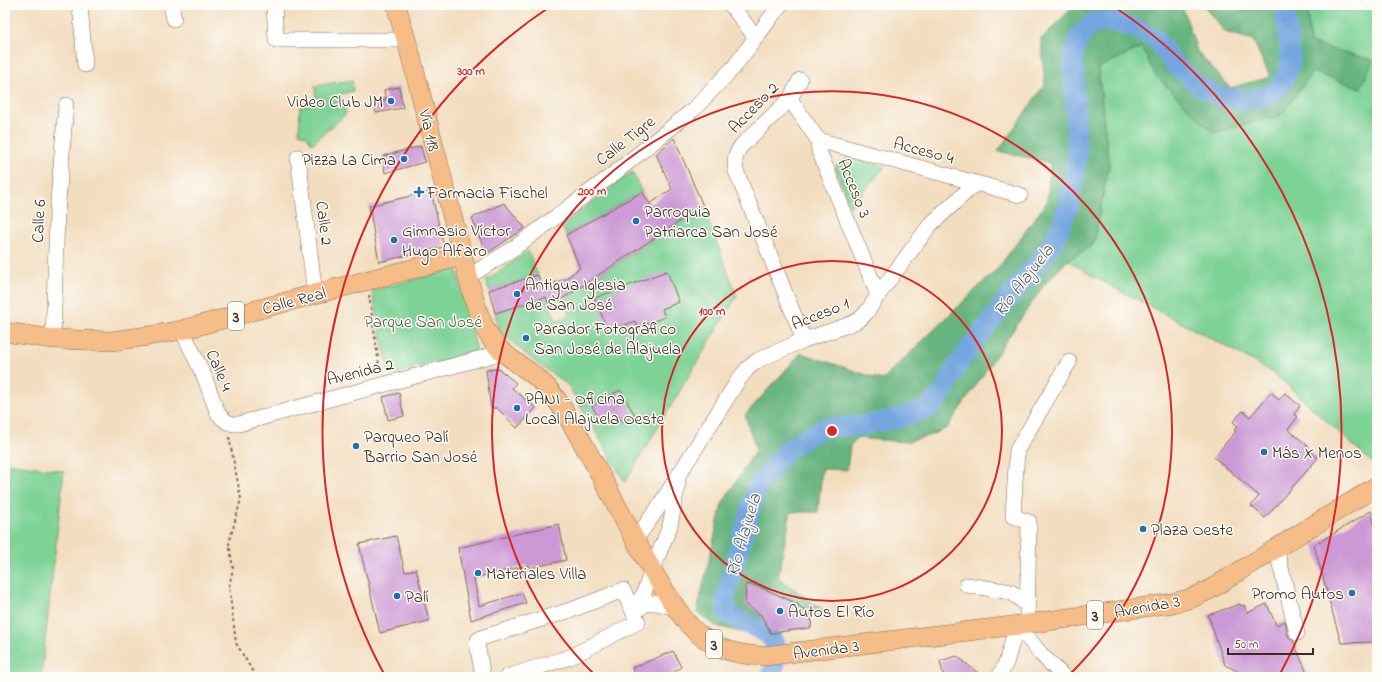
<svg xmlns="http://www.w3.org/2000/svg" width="1382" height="682" viewBox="0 0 1382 682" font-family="'Indie Flower',sans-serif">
<rect width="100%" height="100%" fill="#fdfcf7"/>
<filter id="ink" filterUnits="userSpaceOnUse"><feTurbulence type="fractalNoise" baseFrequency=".025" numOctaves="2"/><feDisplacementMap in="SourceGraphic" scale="8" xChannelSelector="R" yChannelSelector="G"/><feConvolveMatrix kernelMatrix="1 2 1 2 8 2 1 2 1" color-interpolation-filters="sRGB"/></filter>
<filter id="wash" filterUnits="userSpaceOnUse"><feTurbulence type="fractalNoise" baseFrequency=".012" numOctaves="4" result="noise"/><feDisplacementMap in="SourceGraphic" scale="16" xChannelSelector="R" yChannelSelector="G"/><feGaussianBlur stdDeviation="0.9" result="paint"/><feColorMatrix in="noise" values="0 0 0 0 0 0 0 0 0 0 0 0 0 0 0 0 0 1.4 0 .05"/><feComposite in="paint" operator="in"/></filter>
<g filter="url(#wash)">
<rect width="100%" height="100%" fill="#f3ddbf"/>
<g fill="#7dd295" stroke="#5c7e5a">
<polygon points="1307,5 1372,5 1377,11 1377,123 1375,136 1377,141 1377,467 1275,374 1235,351 1092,276 1068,260 1093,245 1109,165 1098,68 1142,47 1155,75 1213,133 1281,115 1312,72 1372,60 1310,43"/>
<polygon points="352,80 353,91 340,94 346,114 312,144 307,136 299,133 300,107 316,104 315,86"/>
<polygon points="848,157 885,167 850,207 835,167"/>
<polygon points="632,172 642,192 566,235 561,226"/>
<polygon points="703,206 737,296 625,482 568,385 534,361 506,337 500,330 495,313 546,297 557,322 569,315 564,303 572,293"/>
<polygon points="528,251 538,275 489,290 486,281"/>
<polygon points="457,269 477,352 389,375 372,290"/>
<polygon points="5,463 64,471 41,677 5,677"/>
</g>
<path fill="#66b47e" stroke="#506f4e" d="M1075 5H1182L1197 51 1230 88 1270 77 1253 40 1225 32 1203 5H1307L1310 43 1373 60 1361 88 1312 72 1281 115 1213 133 1155 75 1142 47 1098 68 1109 165 1093 245 1068 260 1043 286 947 428 931 435 906 442 857 438 850 446 847 470 822 469 818 512H791L778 577 831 616C820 615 804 615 798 604L758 586 746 585 745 604 761 615 769 629 779 641 716 626 697 612 722 504 756 450 745 415 801 353 882 380 999 267 1047 202 1050 163 998 151 1045 84 1041 39Z"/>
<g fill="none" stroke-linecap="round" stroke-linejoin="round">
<polyline stroke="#75a5df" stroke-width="20" points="770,677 775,665 774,641 766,633 735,618 726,611 725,598 757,487 787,450 805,438 824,428 857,426 899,418 928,409 944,391 957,366 975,341 1054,242 1069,205 1077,159 1073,54 1080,36 1094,22 1113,22 1135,28 1156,39 1174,64 1202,88 1221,97 1245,100 1269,96 1283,83 1291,61 1285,11 1286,5"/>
</g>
<g id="blocks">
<g fill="#cc98d5">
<polygon points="399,87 403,108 376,113 374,102 386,100 384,90"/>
<polygon points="674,138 703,206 550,307 546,297 495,313 489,290 538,275 542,287 565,279 580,268 566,235 642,192 650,204 672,189 656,154"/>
<polygon points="421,146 425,162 385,173 383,156"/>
<polygon points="431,191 444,247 379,262 369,206"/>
<polygon points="504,203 525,228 486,254 472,218"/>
<polygon points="667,271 679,302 662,309 665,317 638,327 635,321 608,331 595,298"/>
<polygon points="499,369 516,383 512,388 536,408 517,428 497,408 491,408 486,370"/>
<polygon points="620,390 635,415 622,422 617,413 601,422 592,406"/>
<polygon points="1271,392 1279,400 1285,393 1300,406 1294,414 1298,417 1288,429 1308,446 1306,448 1318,458 1265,518 1251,506 1259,496 1214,457 1236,431 1234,430 1238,426 1233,422 1243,411 1250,417"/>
<polygon points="399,393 404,416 388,420 383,397"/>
<polygon points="1371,511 1377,535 1377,642 1341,643 1314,545"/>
<polygon points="559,524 566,560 530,568 529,565 474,578 479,606 522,593 526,603 471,620 458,548"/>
<polygon points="396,536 405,572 416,569 429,621 380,633 359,544"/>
<polygon points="746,584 758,586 798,604 800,608 812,614 811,628 770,633 769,629 761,615 745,604"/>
<polygon points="1240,604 1241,606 1244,605 1247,613 1267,604 1276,625 1285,621 1288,636 1293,641 1307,673 1301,677 1246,677 1245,675 1225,665 1208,615"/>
<polygon points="673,651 681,667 667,677 636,677 632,668"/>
<polygon points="957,656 983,677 947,677 943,674 940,661"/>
</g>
</g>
</g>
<g filter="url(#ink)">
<use href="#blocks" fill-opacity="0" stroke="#7b6956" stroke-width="1"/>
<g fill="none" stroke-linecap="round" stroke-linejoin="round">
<g stroke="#7b6956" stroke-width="16">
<g id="minor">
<polyline points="80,5 85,65"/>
<polyline points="171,5 174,19"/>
<polyline points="274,5 276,40 406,40"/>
<polyline points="731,5 756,38"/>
<path d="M800 80 790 99 742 145C735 154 734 160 736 171L804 340"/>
<polyline points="790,99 818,140 819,151 878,295"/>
<polyline points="818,140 1020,195"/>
<polyline points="298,157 315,294"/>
<polyline points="468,277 514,248 611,176 693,110 734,67 780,5"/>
<path d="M182 330 204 376 218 414 227 422 233 424H239C327 399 415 377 503 352"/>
<polyline points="53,339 57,213 66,105"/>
<polyline points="635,540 658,508 739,379 748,368 758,360 804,340 848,325 859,320 867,312 878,295 930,225 975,184"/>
<polyline points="1276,548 1297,633"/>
<polyline points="967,585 1011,592 1027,605"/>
<polyline points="631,607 640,600 644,593 652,570 670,526 678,483"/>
<path d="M635 614C646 596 660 604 676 608"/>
<polyline points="1027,624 1029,522 1013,516 1017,450 1069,362"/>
<polyline points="1017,625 1041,654 1064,677"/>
<polyline points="483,677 477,643 478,640 481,638 574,609 623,590 638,622 570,657 507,677"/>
<polyline points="999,677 1006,663 1017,625"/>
</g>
</g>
<g stroke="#7b6956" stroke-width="20">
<g id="major">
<path d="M396 5 410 53 468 277C475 303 482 335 504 353 523 369 538 374 554 396 569 417 581 440 594 463 615 502 635 542 658 580 669 597 680 617 695 631 716 650 737 655 764 656L1027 624 1173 603 1192 598 1209 590 1377 486"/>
<polyline points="5,332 53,339 112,341 148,336 182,330 315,294 462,256"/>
</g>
</g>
<g stroke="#7b6956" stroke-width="2" stroke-dasharray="3 3" stroke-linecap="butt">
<polyline points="369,295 380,372"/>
<polyline points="229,437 241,499 229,543 233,568 229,587 236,643 252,670 254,677"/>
</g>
<use href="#minor" stroke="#fff" stroke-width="15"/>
<use href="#major" stroke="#f7bd88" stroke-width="19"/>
</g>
</g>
<g fill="none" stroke="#d62828" stroke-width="2">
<circle cx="832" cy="431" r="170"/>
<path d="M596 676A340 340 0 1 1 1068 676"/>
<path d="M384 674A510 510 0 0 1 551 6M1113 6A510 510 0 0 1 1280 674"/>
</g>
<g fill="#1f6fb2" stroke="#fdfcf7" stroke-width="1.5">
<circle cx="391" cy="101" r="4"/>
<circle cx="404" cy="159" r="4"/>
<path d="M417 186h4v4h4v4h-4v4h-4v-4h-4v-4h4z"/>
<circle cx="636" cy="221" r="4"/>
<circle cx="394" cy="240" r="4"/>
<circle cx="517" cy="294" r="4"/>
<circle cx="526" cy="338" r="4"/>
<circle cx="517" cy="408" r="4"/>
<circle cx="356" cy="446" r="4"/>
<circle cx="1264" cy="452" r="4"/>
<circle cx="1143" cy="529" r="4"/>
<circle cx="478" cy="573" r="4"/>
<circle cx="1352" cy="593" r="4"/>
<circle cx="397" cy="596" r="4"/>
<circle cx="780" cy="611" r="4"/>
</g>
<g text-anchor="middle" stroke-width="3" stroke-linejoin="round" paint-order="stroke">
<g fill="#fdfcf7" stroke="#75695f" stroke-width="1">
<rect x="228" y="302" width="16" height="28" rx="3"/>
<rect x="1087" y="601" width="16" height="28" rx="3"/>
<rect x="706" y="630" width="16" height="28" rx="3"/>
</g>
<g font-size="16" font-weight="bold" fill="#3b2a1e">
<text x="236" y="322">3</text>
<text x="1095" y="621">3</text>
<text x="714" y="650">3</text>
</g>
<g font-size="17" fill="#3b2a1e" stroke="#fdfcf7" text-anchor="start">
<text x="383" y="107" text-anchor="end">Video Club JM</text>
<text x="396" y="165" text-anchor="end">Pizza La Cima</text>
<text x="427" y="198">Farmacia Fischel</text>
<text x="644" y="217">Parroquia<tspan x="644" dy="20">Patriarca San José</tspan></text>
<text x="402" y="236">Gimnasio Víctor<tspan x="402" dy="20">Hugo Alfaro</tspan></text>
<text x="525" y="290">Antigua Iglesia<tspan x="525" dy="20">de San José</tspan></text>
<text x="534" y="334">Parador Fotográfico<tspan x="534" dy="20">San José de Alajuela</tspan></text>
<text x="525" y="404">PANI - Oficina<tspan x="525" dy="20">Local Alajuela Oeste</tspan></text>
<text x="364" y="442">Parqueo Palí<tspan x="364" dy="20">Barrio San José</tspan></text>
<text x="1272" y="458">Más X Menos</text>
<text x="1151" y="535">Plaza Oeste</text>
<text x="486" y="579">Materiales Villa</text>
<text x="1344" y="599" text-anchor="end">Promo Autos</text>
<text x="405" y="602">Palí</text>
<text x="788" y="617">Autos El Río</text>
</g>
<g font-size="17" fill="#3b2a1e" stroke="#fdfcf7">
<text transform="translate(753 107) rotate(-46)" y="6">Acceso 2</text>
<text transform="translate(430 130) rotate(76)" y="6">Vía 118</text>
<text transform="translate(625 140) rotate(-38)" y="6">Calle Tigre</text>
<text transform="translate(924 150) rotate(15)" y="6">Acceso 4</text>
<text transform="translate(855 188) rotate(68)" y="6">Acceso 3</text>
<text transform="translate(38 221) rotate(-87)" y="6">Calle 6</text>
<text transform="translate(325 223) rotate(83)" y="6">Calle 2</text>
<text transform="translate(294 300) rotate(-15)" y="6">Calle Real</text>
<text transform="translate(820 313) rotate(-22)" y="6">Acceso 1</text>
<text transform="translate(220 370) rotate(67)" y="6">Calle 4</text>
<text transform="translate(360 371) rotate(-14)" y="6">Avenida 2</text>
<text transform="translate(1147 606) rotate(-10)" y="6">Avenida 3</text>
<text transform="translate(826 649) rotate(-7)" y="6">Avenida 3</text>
</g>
<g font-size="17" fill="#4f5c42" stroke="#fdfcf7">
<text x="423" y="327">Parque San José</text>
</g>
<g font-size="18" font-style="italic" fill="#525b6b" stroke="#fdfcf7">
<text transform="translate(1023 280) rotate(-52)" y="6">Río Alajuela</text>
<text transform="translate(743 535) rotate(-74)" y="6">Río Alajuela</text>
</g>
</g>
<circle cx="832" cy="431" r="6" fill="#d62828" stroke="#fdfcf7" stroke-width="2"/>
<g font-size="12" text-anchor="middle" font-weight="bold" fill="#d62828" stroke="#fdfcf7" stroke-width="3" stroke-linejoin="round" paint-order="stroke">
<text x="471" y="75">300 m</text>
<text x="592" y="195">200 m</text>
<text x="712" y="315">100 m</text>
</g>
<rect width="1382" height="682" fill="none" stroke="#fdfcf7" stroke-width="20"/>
<path d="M1228 648v6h85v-6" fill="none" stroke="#3b2a1e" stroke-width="2"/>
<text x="1234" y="648" font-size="12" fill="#3b2a1e" stroke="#fdfcf7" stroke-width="3" paint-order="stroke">50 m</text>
</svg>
